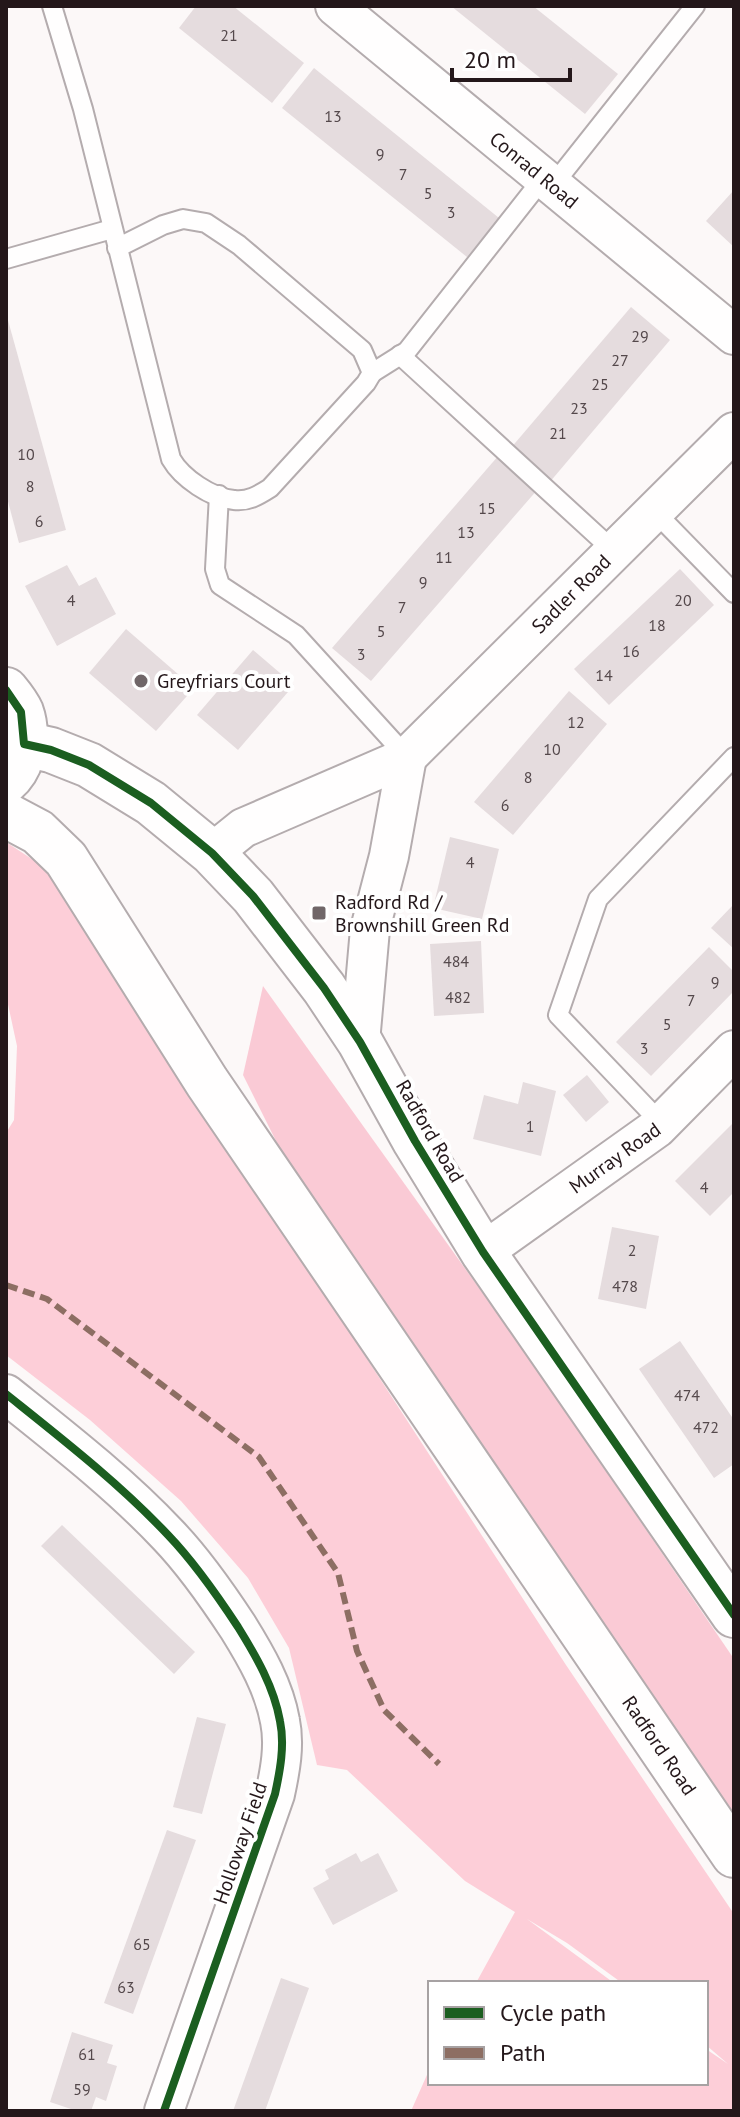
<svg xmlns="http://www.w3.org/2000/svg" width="740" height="2117" viewBox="0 0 740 2117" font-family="'PT Sans',sans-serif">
<rect width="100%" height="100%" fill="#fcf8f8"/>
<polygon fill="#fdced8" points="6,842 50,871 566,1665 734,1914 734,2111 411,2111 430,2068 430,2083 706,2083 706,2049 728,2064 706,2045 706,1983 622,1983 567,1943 527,1919 614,1983 476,1983 515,1912 465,1881 347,1770 317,1765 289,1648 248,1578 181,1501 90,1420 6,1355 6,1133 14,1120 17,1046 6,995"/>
<polygon fill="#facad5" points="263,986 532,1362 734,1659 734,1825 303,1195 243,1075"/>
<g fill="#e5dcde">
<polygon points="196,6 233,6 304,63 272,103 179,28"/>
<polygon points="451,6 533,6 618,74 585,114"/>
<polygon points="314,68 499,218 467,257 282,108"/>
<polygon points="734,190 734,247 706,221"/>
<polygon points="631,307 670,340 549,483 510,449"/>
<polygon points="6,313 66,530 19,543 6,494"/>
<polygon points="499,455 538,489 371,681 332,648"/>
<polygon points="67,565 79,586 96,577 116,614 57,646 25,586"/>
<polygon points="680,569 714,605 609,705 574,669"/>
<polygon points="126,629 194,688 156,731 89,673"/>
<polygon points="253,650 294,685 238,750 197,715"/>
<polygon points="569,691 607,724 513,835 474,802"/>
<polygon points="450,837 499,849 482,919 433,908"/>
<polygon points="734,904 734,949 711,928"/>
<polygon points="481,941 484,1013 434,1016 430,944"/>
<polygon points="709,947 734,972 734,991 651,1076 616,1042"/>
<polygon points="587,1075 609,1102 586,1122 563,1095"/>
<polygon points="523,1082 556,1091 541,1156 473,1139 484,1095 518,1104"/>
<polygon points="734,1122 734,1192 710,1216 675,1181"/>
<polygon points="612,1227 659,1236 646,1309 598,1299"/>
<polygon points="680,1341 734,1420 734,1464 714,1478 639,1369"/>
<polygon points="62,1525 195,1652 174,1674 41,1546"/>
<polygon points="197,1717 226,1724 202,1814 173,1807"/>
<polygon points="167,1830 196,1840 133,2014 104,2003"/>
<polygon points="356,1853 361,1862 378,1853 398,1891 333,1925 313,1888 329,1879 325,1870"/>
<polygon points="281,1978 309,1988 265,2111 233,2111"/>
<polygon points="72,2032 113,2045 107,2063 117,2066 106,2101 96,2097 91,2111 77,2111 50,2102"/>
</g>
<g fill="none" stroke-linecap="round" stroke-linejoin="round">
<g stroke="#b4acae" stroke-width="22">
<g id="service">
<path d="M52 6 83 109 171 459C182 478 211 498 234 500 248 502 259 495 270 488L366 383 372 373 362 350 239 245 206 223 183 219 163 225 117 248"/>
<polyline points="553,185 695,6"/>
<polyline points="6,259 112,229"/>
<polyline points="400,355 615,552"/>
<polyline points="372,373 407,351 544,177"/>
<polyline points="219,495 215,569 220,585 296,635 407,757"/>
<polyline points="655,512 734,593"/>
<polyline points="662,1124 558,1015 598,899 734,757"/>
</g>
</g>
<g stroke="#b4acae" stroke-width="42">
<g id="minor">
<path id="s1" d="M335 6 734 335"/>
<path id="s2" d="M212 853 243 828 407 757 734 432"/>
<polyline points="360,1042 370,929 389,856 407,757"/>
<path id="s3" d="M483 1252 657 1128 734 1050"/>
<path d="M6 1394C61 1438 119 1483 168 1535 194 1562 217 1595 238 1627 256 1656 274 1687 280 1721 285 1745 280 1771 275 1794L164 2111"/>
</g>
</g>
<g stroke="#b4acae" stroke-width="48">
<g id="secondary">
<path d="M6 690C11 696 18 705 21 712 29 734 24 766 6 781"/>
<polyline points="24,744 51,750 89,765 151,803 212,853 253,896 324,988 360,1042 415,1141 483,1252 734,1615"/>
<path id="s4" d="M6 815 38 832 66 859 207 1082 734 1855"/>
</g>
</g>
<use href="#service" stroke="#fffefe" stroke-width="18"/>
<use href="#minor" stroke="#fffefe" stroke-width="38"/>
<use href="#secondary" stroke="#fffefe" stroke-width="44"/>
<polyline stroke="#8d6e63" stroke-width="6" stroke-dasharray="12 6" stroke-linecap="butt" points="6,1285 47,1299 259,1457 338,1573 357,1651 384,1710 439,1764"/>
<g stroke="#fff" stroke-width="13">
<g id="cycleway">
<polyline points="6,690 21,712 24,744 51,750 89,765 151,803 212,853 253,896 324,988 360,1042 415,1141 483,1252 734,1615"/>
<path d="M6 1394C61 1438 119 1483 168 1535 194 1562 217 1595 238 1627 256 1656 274 1687 280 1721 285 1745 280 1771 275 1794L164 2111"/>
</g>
</g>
<use href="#cycleway" stroke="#1b5e20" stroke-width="8"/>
</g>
<g fill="#706668" stroke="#fff" stroke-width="3">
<circle cx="141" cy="681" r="8"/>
<rect x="311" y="905" width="16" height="16" rx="4"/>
</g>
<g text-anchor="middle" stroke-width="8" stroke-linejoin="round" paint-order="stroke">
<g font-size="16" fill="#54484b">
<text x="229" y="41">21</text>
<text x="333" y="122">13</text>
<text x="380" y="160">9</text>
<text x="403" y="180">7</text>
<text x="428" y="199">5</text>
<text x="451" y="218">3</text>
<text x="640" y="342">29</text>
<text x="620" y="366">27</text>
<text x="600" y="390">25</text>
<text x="579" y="414">23</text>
<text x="558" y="439">21</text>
<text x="26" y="460">10</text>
<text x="30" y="492">8</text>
<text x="487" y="514">15</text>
<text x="39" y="527">6</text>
<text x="466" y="538">13</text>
<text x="444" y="563">11</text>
<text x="423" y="588">9</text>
<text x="71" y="606">4</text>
<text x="683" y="606">20</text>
<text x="402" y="613">7</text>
<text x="657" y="631">18</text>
<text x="381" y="637">5</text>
<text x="631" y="657">16</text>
<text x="361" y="660">3</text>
<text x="604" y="681">14</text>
<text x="576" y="728">12</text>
<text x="552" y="755">10</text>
<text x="528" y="783">8</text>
<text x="505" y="811">6</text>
<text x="470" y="868">4</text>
<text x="456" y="967">484</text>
<text x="715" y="988">9</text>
<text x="458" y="1003">482</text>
<text x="691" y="1006">7</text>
<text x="667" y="1030">5</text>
<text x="644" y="1054">3</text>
<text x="530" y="1132">1</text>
<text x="704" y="1193">4</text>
<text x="632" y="1256">2</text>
<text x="625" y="1292">478</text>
<text x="687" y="1401">474</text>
<text x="706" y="1433">472</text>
<text x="142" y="1950">65</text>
<text x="126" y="1993">63</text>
<text x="87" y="2060">61</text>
<text x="82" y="2095">59</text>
</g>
<g font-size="20" fill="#24171a" stroke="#fff">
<text dy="7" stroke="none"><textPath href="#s1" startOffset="258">Conrad Road</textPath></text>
<text dy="7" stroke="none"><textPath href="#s2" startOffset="450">Sadler Road</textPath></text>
<text transform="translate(430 1131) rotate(60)" y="7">Radford Road</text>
<text dy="7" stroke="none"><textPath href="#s3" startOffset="162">Murray Road</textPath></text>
<text dy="7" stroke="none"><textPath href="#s4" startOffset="1142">Radford Road</textPath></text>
<text transform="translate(240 1843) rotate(-71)" y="7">Holloway Field</text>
</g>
<g font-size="20" fill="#24171a" stroke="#fff" text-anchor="start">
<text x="157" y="688">Greyfriars Court</text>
<text x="335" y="909">Radford Rd /<tspan x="335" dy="23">Brownshill Green Rd</tspan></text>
</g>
</g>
<rect width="740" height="2117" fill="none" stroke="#24171a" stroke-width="16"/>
<rect x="428" y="1981" width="280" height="104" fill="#ffffff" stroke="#a7a2a3" stroke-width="2"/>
<rect x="444" y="2007" width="40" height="12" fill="#1b5e20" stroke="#a7a2a3" stroke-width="2"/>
<text x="500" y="2021" font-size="24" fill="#24171a">Cycle path</text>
<rect x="444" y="2047" width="40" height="12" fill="#8d6e63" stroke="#a7a2a3" stroke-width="2"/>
<text x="500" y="2061" font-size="24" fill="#24171a">Path</text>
<path d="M452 68v12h118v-12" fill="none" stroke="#24171a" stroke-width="4"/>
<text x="464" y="68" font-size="24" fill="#24171a" stroke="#ffffff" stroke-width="6" paint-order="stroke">20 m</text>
</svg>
